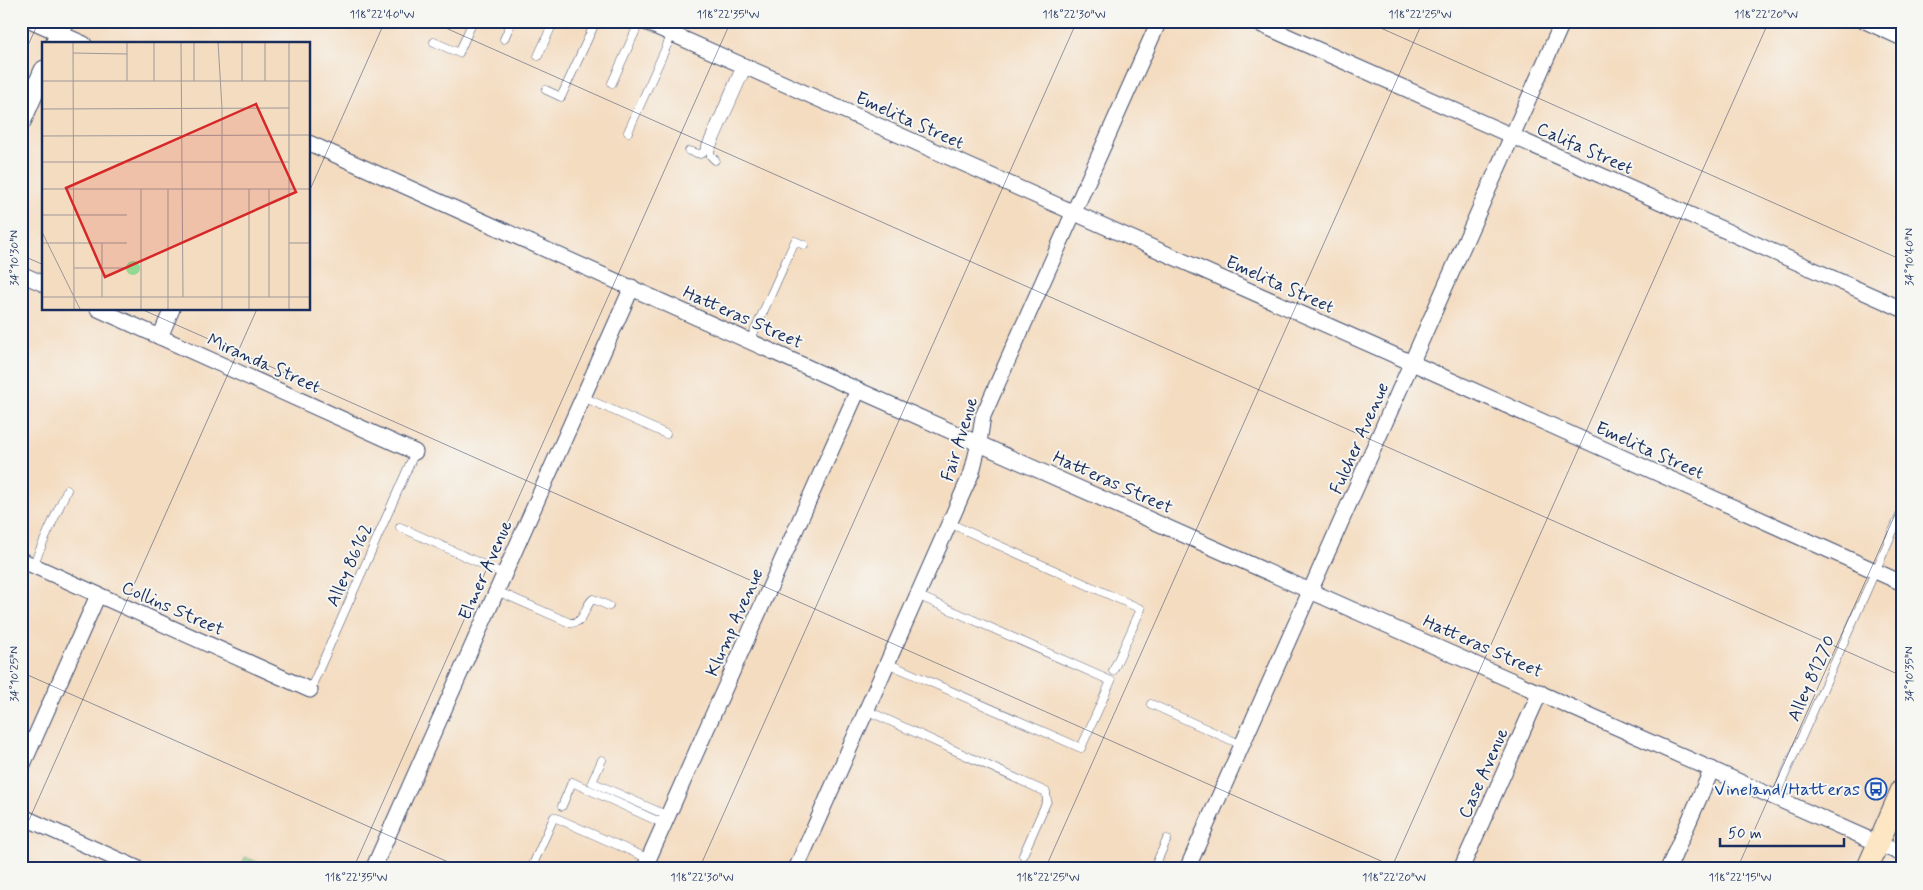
<svg xmlns="http://www.w3.org/2000/svg" width="1923" height="890" viewBox="0 0 1923 890" font-family="Mynerve,sans-serif">
<rect width="100%" height="100%" fill="#f6f6f2"/>
<filter id="ink" filterUnits="userSpaceOnUse"><feTurbulence type="fractalNoise" baseFrequency=".02" numOctaves="2"/><feDisplacementMap in="SourceGraphic" scale="10" xChannelSelector="R" yChannelSelector="G"/><feConvolveMatrix kernelMatrix="1 2 1 2 8 2 1 2 1" color-interpolation-filters="sRGB"/></filter>
<filter id="wash" filterUnits="userSpaceOnUse"><feTurbulence type="fractalNoise" baseFrequency=".0096" numOctaves="4" result="noise"/><feDisplacementMap in="SourceGraphic" scale="20" xChannelSelector="R" yChannelSelector="G"/><feGaussianBlur stdDeviation="1.12" result="paint"/><feColorMatrix in="noise" values="0 0 0 0 0 0 0 0 0 0 0 0 0 0 0 0 0 1.4 0 .05"/><feComposite in="paint" operator="in"/></filter>
<g filter="url(#wash)">
<rect width="100%" height="100%" fill="#f4dcc0"/>
<polygon fill="#94d891" stroke="#588478" points="245,857 272,869 241,869"/>
</g>
<g filter="url(#ink)">
<g fill="none" stroke-linecap="round" stroke-linejoin="round">
<g stroke="#3c496d" stroke-width="9">
<g id="service">
<polyline points="504,39 512,21"/>
<polyline points="434,42 459,53 473,21"/>
<polyline points="538,56 554,21"/>
<polyline points="612,83 640,21"/>
<polyline points="546,90 561,97 596,21"/>
<polyline points="628,132 672,34"/>
<polyline points="689,151 700,154 703,153 741,65"/>
<polyline points="715,160 711,156 710,151 747,68"/>
<polyline points="750,341 795,241 804,245"/>
<polyline points="583,397 666,434"/>
<polyline points="949,523 1141,609 1113,671"/>
<polyline points="400,527 504,574"/>
<polyline points="33,565 67,490"/>
<path d="M497 591 570 623C586 623 583 607 593 599L609 606"/>
<polyline points="887,663 1081,748 1111,681 917,595"/>
<polyline points="310,690 415,452"/>
<polyline points="1151,704 1242,745"/>
<polyline points="866,710 1046,792 1047,801 1023,855"/>
<polyline points="602,760 592,782 668,816"/>
<polyline points="1775,797 1902,511"/>
<polyline points="562,806 572,782 664,824"/>
<polyline points="531,869 554,817 649,859"/>
<polyline points="1161,869 1155,866 1167,839"/>
</g>
</g>
<g stroke="#3c496d" stroke-width="17">
<g id="minor">
<polyline points="32,21 84,44"/>
<polyline points="643,21 1430,371 1902,583"/>
<polyline points="1253,21 1902,309"/>
<polyline points="1865,21 1902,38"/>
<polyline points="309,143 858,390 1902,854"/>
<polyline points="21,274 44,284"/>
<polyline points="98,309 415,452"/>
<polyline points="160,337 172,309"/>
<polyline points="21,560 310,690"/>
<polyline points="21,769 98,595"/>
<polyline points="21,816 139,869"/>
<polyline points="373,869 632,287"/>
<polyline points="644,869 858,390"/>
<polyline points="796,869 972,472 979,443 983,416 1159,21"/>
<polyline points="1187,869 1563,21"/>
<polyline points="1461,869 1540,692"/>
<polyline points="1668,869 1712,769"/>
</g>
</g>
<g stroke="#3c496d" stroke-width="21">
<g id="tertiary">
<polyline points="55,44 65,21"/>
<polyline points="21,122 44,70"/>
</g>
</g>
<g stroke="#3c496d" stroke-width="23">
<polyline id="secondary" points="1867,869 1902,789"/>
</g>
<use href="#service" stroke="#fff" stroke-width="8"/>
<use href="#minor" stroke="#fff" stroke-width="15"/>
<use href="#tertiary" stroke="#fff" stroke-width="19"/>
<use href="#secondary" stroke="#fce6c4" stroke-width="21"/>
</g>
</g>
<path fill="none" stroke="#1b2f5e" stroke-width="1" stroke-opacity="0.45" d="M430 21 1902 676M1365 21 1902 260M21 61 39 21M309 192 385 21M21 255 44 265M141 309 1399 869M21 672 464 869M21 838 257 309M353 869 731 21M699 869 1077 21M1045 869 1423 21M1391 869 1769 21M1737 869 1902 499"/>
<defs>
<g id="bus-ring" transform="scale(1.125)"><circle r="9.5" fill="#f6f6f2" stroke="#1a4fb4" stroke-width="1.5"/><path d="M-5-6H5V4H4V6H2V4H-2V6H-4V4H-5ZM-3.5-4V0h7V-4ZM-3.5 1.2v1.5H-2V1.2ZM2 1.2v1.5H3.5V1.2Z" fill="#1a4fb4"/></g>
</defs>
<g fill-rule="evenodd">
<use href="#bus-ring" x="1876" y="789"/>
</g>
<g text-anchor="middle" stroke-width="4" stroke-linejoin="round" paint-order="stroke">
<g font-size="18" fill="#1b2f5e" stroke="#f6f6f2">
<text transform="translate(910 120) rotate(24)" y="6">Emelita Street</text>
<text transform="translate(1585 148) rotate(24)" y="6">Califa Street</text>
<text transform="translate(1280 284) rotate(24)" y="6">Emelita Street</text>
<text transform="translate(743 317) rotate(24)" y="6">Hatteras Street</text>
<text transform="translate(264 363) rotate(24)" y="6">Miranda Street</text>
<text transform="translate(1359 438) rotate(-66)" y="6">Fulcher Avenue</text>
<text transform="translate(959 439) rotate(-73)" y="6">Fair Avenue</text>
<text transform="translate(1650 450) rotate(24)" y="6">Emelita Street</text>
<text transform="translate(1113 482) rotate(24)" y="6">Hatteras Street</text>
<text transform="translate(349 565) rotate(-66)" y="6">Alley 86162</text>
<text transform="translate(485 570) rotate(-66)" y="6">Elmer Avenue</text>
<text transform="translate(173 608) rotate(24)" y="6">Collins Street</text>
<text transform="translate(734 622) rotate(-66)" y="6">Klump Avenue</text>
<text transform="translate(1483 646) rotate(24)" y="6">Hatteras Street</text>
<text transform="translate(1811 678) rotate(-66)" y="6">Alley 81270</text>
<text transform="translate(1483 773) rotate(-66)" y="6">Case Avenue</text>
</g>
<g font-size="18" fill="#164399" stroke="#f6f6f2" text-anchor="end">
<text x="1860" y="795">Vineland/Hatteras</text>
</g>
</g>
<g transform="translate(42 42)">
<rect width="268" height="268" fill="#f4dcc0"/>
<path d="M84 226a7 7 0 1 1 14 0a7 7 0 1 1-14 0Z" fill="#94d891"/>
<path fill="none" stroke="#9d9799" stroke-width="1" d="M31 0 32 267M85 0V39M112 0V39M139 0 141 255M152 0V39M176 0 180 66V267M200 0V39M223 0V39M247 0V267M31 11 85 12M0 39H268M0 67 247 66M0 94 268 93M0 120H247M0 147H268M99 147V267M126 147V267M207 147V267M0 173H85M0 190 38 267M0 201H85M60 201V255M247 201H268M32 226H85M0 255H268M227 255V147"/>
<path fill="#d62828" fill-opacity="0.15" stroke="#d62828" stroke-width="2.5" d="M214 62 254 150 63 235 24 146Z"/>
<rect width="268" height="268" fill="none" stroke="#1b2f5e" stroke-width="2.5"/>
</g>
<rect width="1923" height="890" fill="none" stroke="#f6f6f2" stroke-width="55"/>
<path d="M1720 838v8h124v-8" fill="none" stroke="#1b2f5e" stroke-width="2.5"/>
<text x="1728" y="838" font-size="15" fill="#1b2f5e" stroke="#f6f6f2" stroke-width="4" paint-order="stroke">50 m</text>
<rect x="28" y="28" width="1868" height="834" fill="none" stroke="#1b2f5e" stroke-width="2"/>
<g font-size="12" text-anchor="middle" fill="#1b2f5e">
<text x="382" y="18">118°22'40"W</text>
<text x="728" y="18">118°22'35"W</text>
<text x="1074" y="18">118°22'30"W</text>
<text x="1420" y="18">118°22'25"W</text>
<text x="1766" y="18">118°22'20"W</text>
<text transform="translate(1909 257) rotate(-90)" y="4">34°10'40"N</text>
<text transform="translate(14 258) rotate(-90)" y="4">34°10'30"N</text>
<text transform="translate(1909 674) rotate(-90)" y="4">34°10'35"N</text>
<text transform="translate(14 674) rotate(-90)" y="4">34°10'25"N</text>
<text x="356" y="881">118°22'35"W</text>
<text x="702" y="881">118°22'30"W</text>
<text x="1048" y="881">118°22'25"W</text>
<text x="1394" y="881">118°22'20"W</text>
<text x="1740" y="881">118°22'15"W</text>
</g>
</svg>
